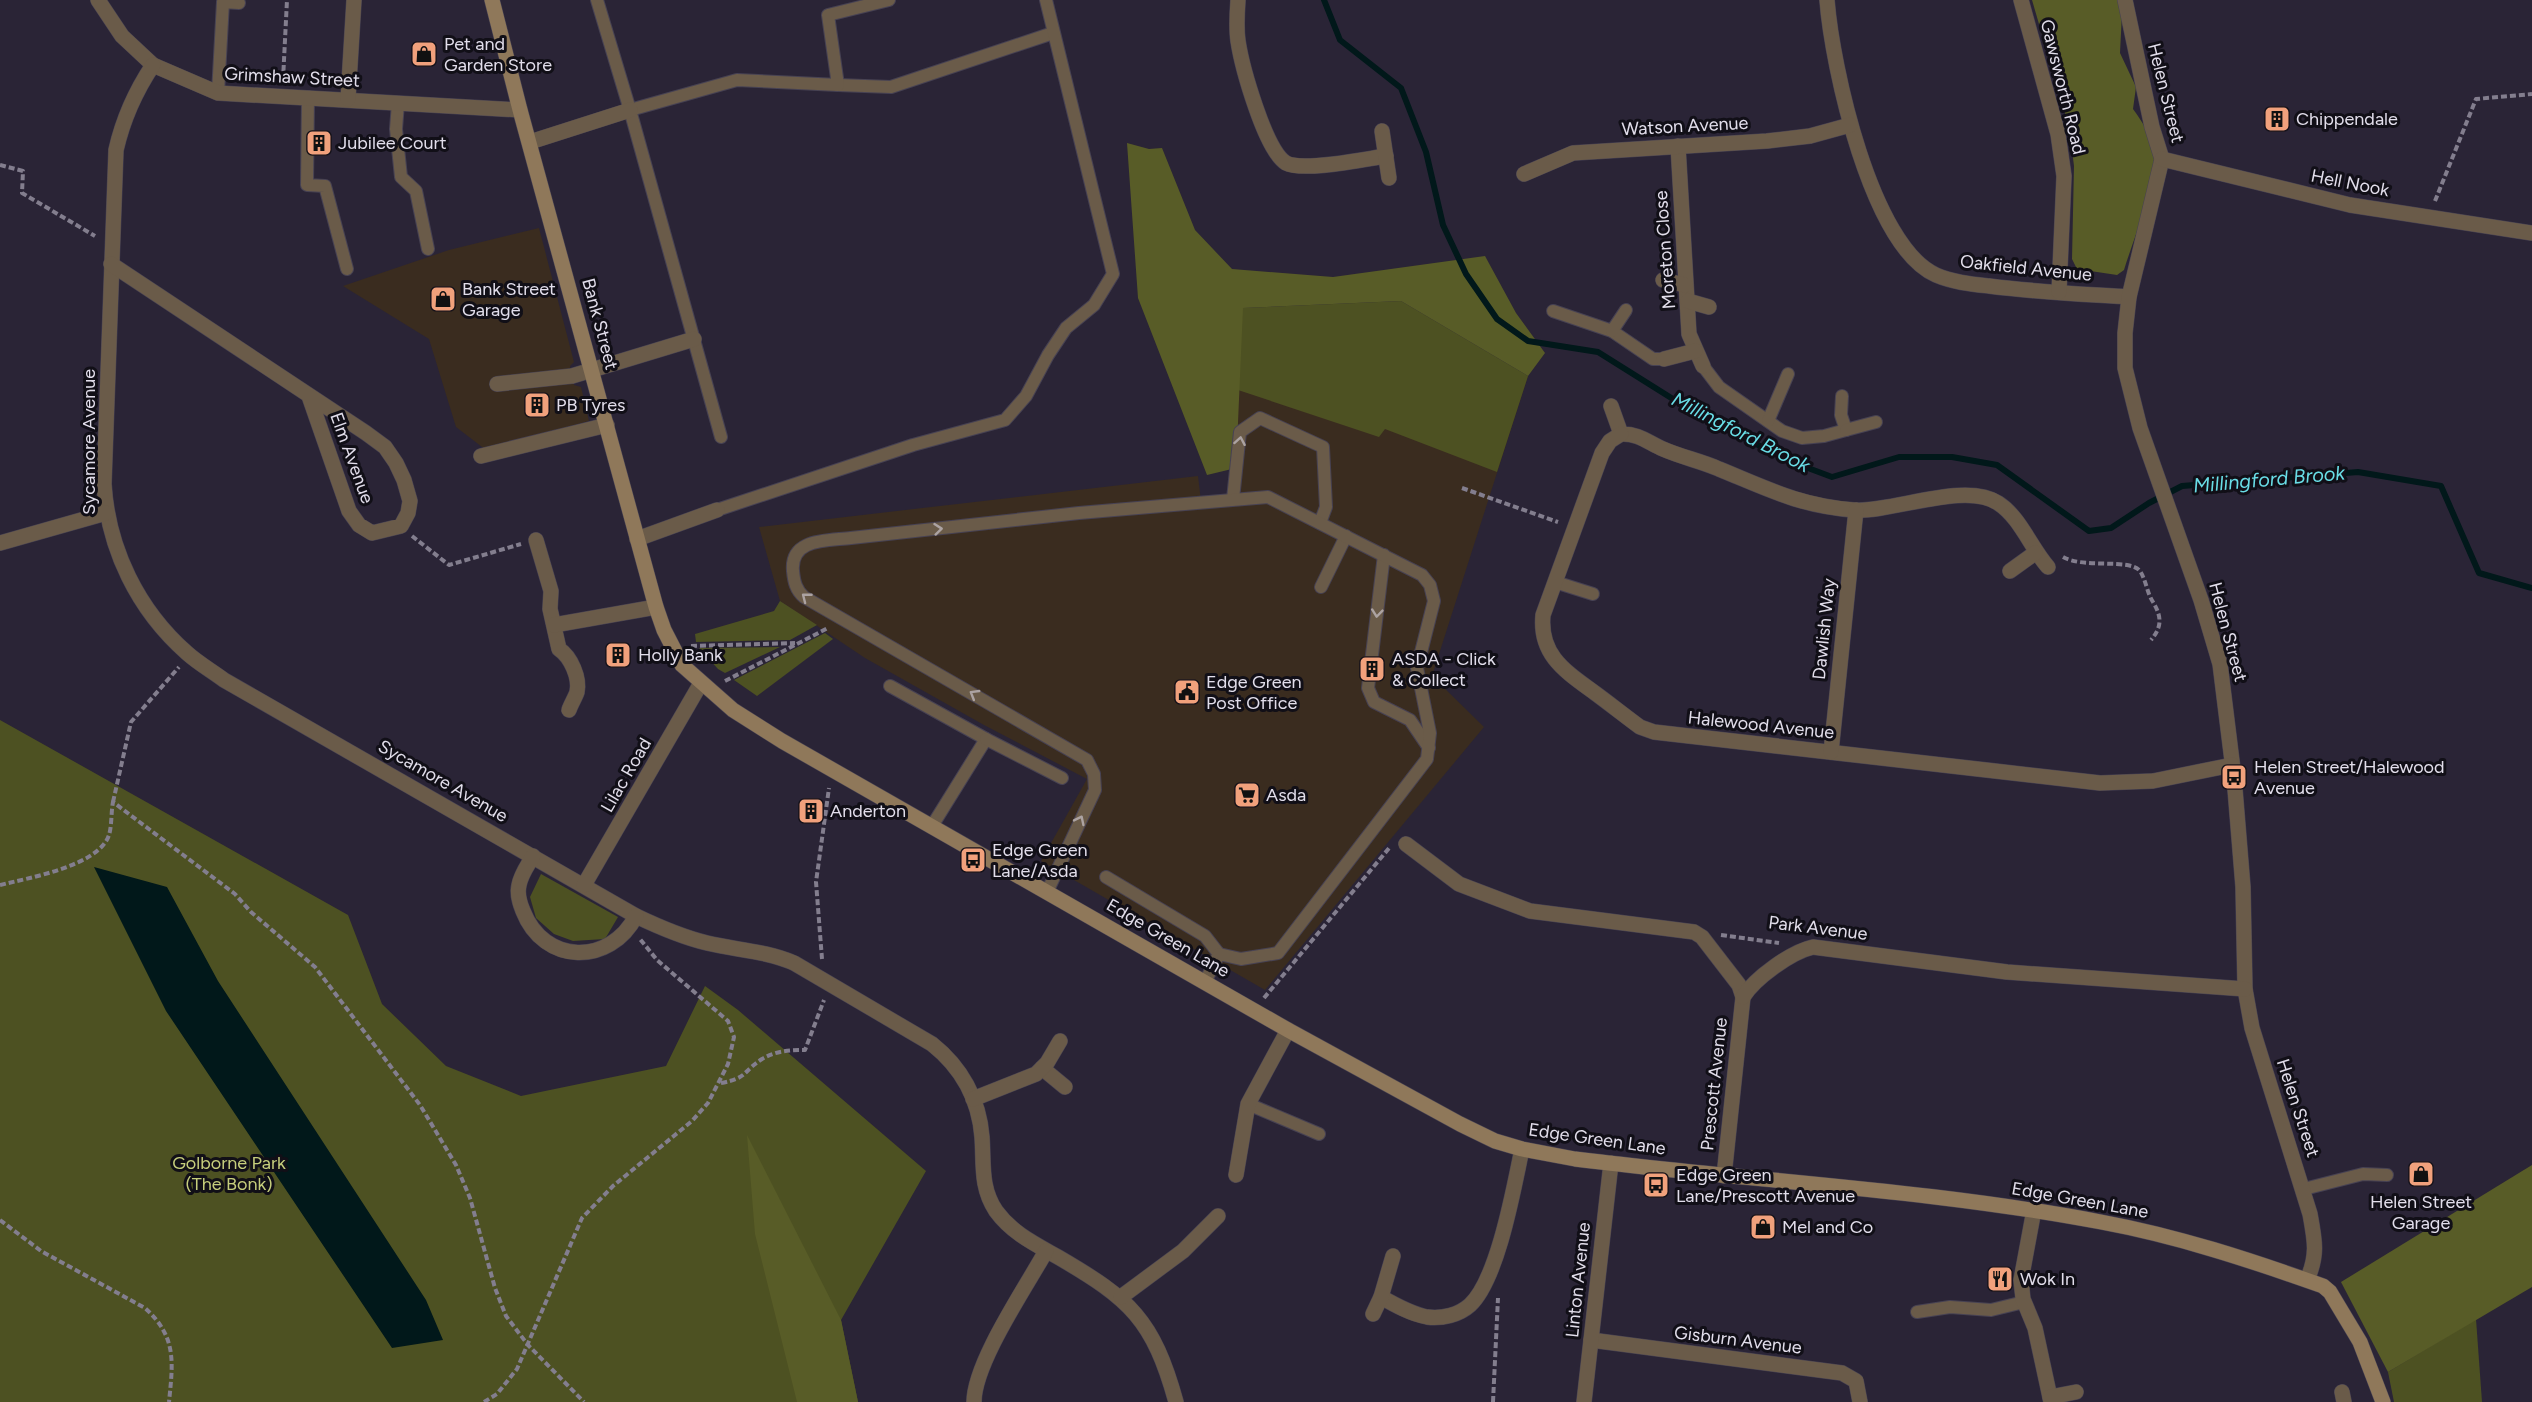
<svg xmlns="http://www.w3.org/2000/svg" width="2532" height="1402" viewBox="0 0 2532 1402" font-family="Figtree,sans-serif">
<rect width="100%" height="100%" fill="#2a2436"/>
<g fill="#3a2c1f">
<polygon points="539,228 574,362 570,366 574,385 581,387 589,421 486,450 456,427 429,339 343,286 449,250"/>
<polygon points="1242,308 1528,376 1432,676 1484,727 1265,990 1041,861 1087,779 984,725 865,658 780,601 759,527 1198,476 1201,501 1233,499"/>
</g>
<g fill="#4d5122">
<polygon points="1401,301 1528,376 1497,472 1385,429 1379,437 1238,390 1242,308"/>
<polygon points="780,601 817,625 790,640 696,642 695,634 774,611"/>
<polygon points="825,633 833,639 757,696 734,680"/>
<polygon points="780,647 725,673 718,669 699,648"/>
<polygon points="0,720 348,915 382,1004 446,1066 521,1096 666,1066 705,986 738,1010 926,1171 841,1320 858,1402 0,1402"/>
<polygon points="541,874 618,917 605,939 573,941 554,934 536,918 530,897"/>
<polygon points="2476,1319 2482,1402 2394,1402 2388,1372"/>
</g>
<g fill="#585c27">
<path d="M2032 0H2120L2122 13 2120 53 2136 87 2133 109C2144 124 2156 143 2155 163 2152 197 2134 237 2124 270L2117 275 2077 269 2072 259 2074 166 2069 127Z"/>
<polygon points="1127,143 1149,149 1162,148 1195,230 1232,269 1333,277 1485,256 1516,313 1545,353 1528,376 1401,301 1243,308 1236,468 1207,475 1138,298"/>
<polygon points="747,1135 841,1320 858,1402 797,1402 755,1234"/>
<polygon points="2532,1165 2532,1287 2388,1372 2341,1282"/>
</g>
<polygon fill="#01181a" points="94,867 167,887 218,981 426,1300 443,1340 392,1348 166,1011"/>
<g fill="none" stroke-linecap="round" stroke-linejoin="round">
<polyline stroke="#01181a" stroke-width="6" points="1324,0 1340,40 1401,88 1426,152 1443,225 1466,274 1497,319 1528,341 1598,352 1700,416 1792,462 1832,477 1899,457 1952,457 1997,465 2089,531 2111,528 2149,503 2182,486 2358,472 2441,486 2479,573 2532,588"/>
<g stroke="#474253" stroke-width="14">
<g id="lane">
<polyline points="597,0 630,110 721,437"/>
<polyline points="838,85 891,87 1053,33"/>
<polyline points="218,93 223,2 239,3"/>
<polyline points="308,97 307,185 325,186 347,269"/>
<polyline points="398,103 396,129 401,177 416,191 428,249"/>
<polyline points="630,110 737,80 838,85 828,15 889,0"/>
<polyline points="1553,311 1612,331 1653,359 1664,359"/>
<polyline points="1612,331 1626,310"/>
<polyline points="1703,366 1719,387 1782,431 1802,438 1824,436 1846,430 1841,415 1842,396"/>
<polyline points="1768,421 1788,374"/>
<polyline points="1846,430 1876,422"/>
<polyline points="1233,499 1240,432 1260,418 1323,447 1326,507 1320,523"/>
<polyline points="717,510 913,445 1005,420 1026,396 1048,355 1066,328 1094,305 1113,274 1046,0"/>
<polyline points="1384,555 1368,688 1374,702 1410,720 1429,748"/>
<polyline points="1555,582 1593,594"/>
<polyline points="1321,587 1346,536"/>
<polyline points="890,686 986,739 932,826"/>
<polyline points="986,739 1062,778"/>
<polyline points="1106,877 1205,936 1219,954"/>
<path d="M1047 892 1095 790 1094 774 1087 760 804 597C796 590 794 582 793 571 790 538 827 541 851 538L1079 513 1268 497 1422 575 1430 585 1434 601 1417 668 1430 733 1427 759 1278 953 1241 959 1219 954 1205 982"/>
<polyline points="1248,1104 1319,1134"/>
<polyline points="2304,1189 2363,1174 2387,1175"/>
<polyline points="1917,1312 1950,1307 1991,1310 2024,1302"/>
</g>
</g>
<g stroke="#474253" stroke-width="16">
<g id="street">
<polyline points="98,0 122,36 153,65 218,93 520,110"/>
<path d="M1238 0C1237 14 1236 27 1238 41 1242 67 1265 150 1286 163 1303 172 1365 159 1386 156"/>
<path d="M1827 0C1832 66 1871 246 1936 275 1952 282 1971 284 1989 286 2035 292 2082 294 2129 297"/>
<polyline points="2021,0 2058,134 2064,176 2059,292"/>
<path d="M2125 0 2152 127 2162 159 2129 297 2125 333V368L2140 428 2201 600 2220 664 2234 777 2243 887 2245 989 2252 1028 2310 1214C2315 1241 2318 1255 2307 1280"/>
<path d="M153 65C135 92 123 119 116 150L104 484C108 549 138 610 187 653 198 663 212 671 224 680L636 916C659 927 682 937 707 943 737 950 766 951 794 963L932 1044C961 1067 979 1099 982 1137 984 1164 980 1187 996 1211 1012 1233 1035 1244 1058 1257 1130 1299 1153 1319 1176 1402"/>
<polyline points="348,99 354,0"/>
<polyline points="1382,131 1389,178"/>
<polyline points="530,142 630,110"/>
<polyline points="1678,146 1689,334 1703,366"/>
<polyline points="2162,159 2350,205 2532,233"/>
<polyline points="1524,174 1573,153 1767,141 1810,136 1850,125"/>
<polyline points="111,264 366,433 385,447 396,463 404,480 410,501 408,513 401,526 372,533 359,525 349,511 309,396"/>
<polyline points="1663,280 1685,285"/>
<polyline points="1688,301 1709,307"/>
<polyline points="1664,359 1695,351"/>
<polyline points="497,384 572,376 694,339"/>
<path d="M1611 406 1621 434C1638 433 1649 443 1663 449 1681 457 1701 461 1719 469 1768 489 1800 506 1854 510 1891 513 1965 481 1998 503 2020 517 2031 548 2048 567"/>
<path d="M1621 434 1610 441 1602 453 1543 615C1539 655 1565 671 1595 693 1610 704 1625 716 1640 727L1654 732 2100 783 2153 781 2232 765"/>
<polyline points="481,456 607,425"/>
<polyline points="637,539 717,510"/>
<path d="M536 540 551 591 550 609 559 649C571 657 580 678 577 692 575 698 571 704 569 710"/>
<polyline points="0,543 106,513"/>
<polyline points="2010,571 2035,553"/>
<polyline points="554,625 656,607"/>
<polyline points="1831,752 1856,510"/>
<polyline points="1406,844 1459,884 1530,911 1694,932 1702,937 1739,985 1743,997 1724,1176"/>
<path d="M533 856C528 865 521 874 519 885 517 893 520 904 523 911 544 965 610 966 636 916"/>
<polyline points="584,885 701,683"/>
<path d="M1743 997C1755 978 1791 952 1813 947L2007 972 2245 989"/>
<polyline points="1042,1068 1065,1087"/>
<polyline points="973,1099 1036,1074 1047,1063 1060,1041"/>
<polyline points="1236,1175 1248,1104 1288,1030"/>
<polyline points="2034,1210 2021,1280 2023,1299 2035,1328 2051,1402"/>
<polyline points="1121,1297 1183,1251 1218,1216"/>
<path d="M1381 1297C1395 1305 1411 1314 1427 1317 1442 1319 1459 1315 1470 1305 1498 1279 1514 1187 1522 1149"/>
<polyline points="1373,1314 1381,1297 1393,1256"/>
<polyline points="1591,1340 1842,1373 1856,1381 1860,1402"/>
<polyline points="2342,1392 2344,1402"/>
<polyline points="2050,1397 2076,1392"/>
<path d="M974 1402C974 1363 1026 1287 1046 1251"/>
<polyline points="1584,1402 1611,1163"/>
</g>
</g>
<g stroke="#474253" stroke-width="16">
<path id="secondary" d="M492 0 520 110 656 607 664 630 682 665 733 710 782 741 1288 1030 1460 1124 1495 1141 1522 1149 1575 1159C1750 1181 1927 1189 2101 1222 2177 1236 2250 1260 2323 1286L2330 1292 2360 1342 2383 1402"/>
</g>
<g stroke="#837e8e" stroke-width="4" stroke-dasharray="6 3" stroke-linecap="butt">
<polyline points="283,80 287,0"/>
<polyline points="0,165 23,171 22,193 95,236"/>
<polyline points="2435,201 2476,99 2532,94"/>
<polyline points="1462,488 1558,522"/>
<polyline points="412,536 449,565 521,544"/>
<path d="M2063 557C2084 569 2130 558 2140 571 2146 580 2147 593 2153 602 2162 617 2162 627 2151 640"/>
<polyline points="691,646 795,643"/>
<polyline points="725,681 828,628"/>
<polyline points="113,802 131,722 179,667"/>
<path d="M0 885C28 878 99 866 109 835 112 825 111 812 113 802L235 894 251 912 315 967 420 1105 456 1165 470 1198 495 1288 506 1316 528 1345 584 1402"/>
<polyline points="1721,935 1779,943"/>
<polyline points="822,959 816,882 829,788"/>
<polyline points="1264,998 1390,847"/>
<path d="M721 1083C748 1078 742 1072 762 1059 775 1051 790 1050 805 1050L824 1000"/>
<path d="M0 1220 41 1251 145 1308C177 1337 173 1362 169 1402"/>
<polyline points="484,1402 497,1394 517,1369 582,1218 613,1186 692,1121 708,1103 728,1064 734,1037 728,1021 657,960 640,939"/>
<polyline points="1493,1402 1498,1298"/>
</g>
<use href="#lane" stroke="#6a5b49" stroke-width="12"/>
<use href="#street" stroke="#6a5b49" stroke-width="15"/>
<use href="#secondary" stroke="#8f785a" stroke-width="15"/>
</g>
<defs><path id="oneway-chevron" d="M-2-3.5L2.5 0L-2 3.5" fill="none" stroke-width="1.6" stroke-linecap="round" stroke-linejoin="round" transform="scale(1.5)"/></defs>
<g stroke="#aca3a2">
<use href="#oneway-chevron" transform="translate(1240 441) rotate(-80)"/>
<use href="#oneway-chevron" transform="translate(938 529) rotate(-6)"/>
<use href="#oneway-chevron" transform="translate(806 597) rotate(-142)"/>
<use href="#oneway-chevron" transform="translate(1377 613) rotate(96)"/>
<use href="#oneway-chevron" transform="translate(974 694) rotate(-149)"/>
<use href="#oneway-chevron" transform="translate(1080 820) rotate(-64)"/>
</g>
<defs>
<g id="shop-square" transform="scale(1.35)"><rect x="-9" y="-9" width="18" height="18" rx="4" fill="#f1a17c" stroke="#110f17"/><path d="M-5-2.5h2.3a2.7 3.5 0 0 1 5.4 0H5L5.5 6h-11ZM-1.5-2.5h3a1.5 2.3 0 0 0-3 0Z" fill="#111"/></g>
<g id="building-square" transform="scale(1.35)"><rect x="-9" y="-9" width="18" height="18" rx="4" fill="#f1a17c" stroke="#110f17"/><path d="M-4-6H4V6H1V3H-1V6H-4ZM-2.5-4.3h1.7v1.8h-1.7ZM.8-4.3h1.7v1.8H.8ZM-2.5-1h1.7V.8h-1.7ZM.8-1h1.7V.8H.8Z" fill="#111"/></g>
<g id="civic-square" transform="scale(1.35)"><rect x="-9" y="-9" width="18" height="18" rx="4" fill="#f1a17c" stroke="#110f17"/><path d="M-.6-6.5H3V-4.5H.6V-3L4-1V1h2V6H-6V1h2V-1L-.6-3ZM-1.2 2.5V6h2.4V2.5Z" fill="#111"/></g>
<g id="bus-square" transform="scale(1.35)"><rect x="-9" y="-9" width="18" height="18" rx="4" fill="#f1a17c" stroke="#110f17"/><path d="M-5-6H5V4H4V6H2V4H-2V6H-4V4H-5ZM-3.5-4V0h7V-4ZM-3.5 1.2v1.5H-2V1.2ZM2 1.2v1.5H3.5V1.2Z" fill="#111"/></g>
<g id="supermarket-square" transform="scale(1.35)"><rect x="-9" y="-9" width="18" height="18" rx="4" fill="#f1a17c" stroke="#110f17"/><path d="M-6-5.5h2.5l.6 2H6L4.5 2H-2.5L-4.4-4H-6ZM-1.5 3.2a1.3 1.3 0 1 0 .1 0ZM3 3.2a1.3 1.3 0 1 0 .1 0Z" fill="#111"/></g>
<g id="restaurant-square" transform="scale(1.35)"><rect x="-9" y="-9" width="18" height="18" rx="4" fill="#f1a17c" stroke="#110f17"/><path d="M-5-6h1v4h1v-4h1v4h1v-4h1v5L-1.5 .5V6h-2V.5L-5-1ZM5-6V6H3V1.5H1.5Q1.5-4 5-6Z" fill="#111"/></g>
</defs>
<g fill-rule="evenodd">
<use href="#shop-square" x="424" y="54"/>
<use href="#building-square" x="2277" y="119"/>
<use href="#building-square" x="319" y="143"/>
<use href="#shop-square" x="443" y="299"/>
<use href="#building-square" x="537" y="405"/>
<use href="#building-square" x="618" y="655"/>
<use href="#building-square" x="1372" y="669"/>
<use href="#civic-square" x="1187" y="692"/>
<use href="#bus-square" x="2234" y="777"/>
<use href="#supermarket-square" x="1247" y="795"/>
<use href="#building-square" x="811" y="811"/>
<use href="#bus-square" x="973" y="860"/>
<use href="#shop-square" x="2421" y="1174"/>
<use href="#bus-square" x="1656" y="1185"/>
<use href="#shop-square" x="1763" y="1227"/>
<use href="#restaurant-square" x="2000" y="1279"/>
</g>
<g text-anchor="middle" stroke-width="6" stroke-linejoin="round" paint-order="stroke">
<g font-size="18" fill="#e2deeb" stroke="#110f17" text-anchor="start">
<text x="444" y="50">Pet and<tspan x="444" dy="21">Garden Store</tspan></text>
<text x="2296" y="125">Chippendale</text>
<text x="338" y="149">Jubilee Court</text>
<text x="462" y="295">Bank Street<tspan x="462" dy="21">Garage</tspan></text>
<text x="556" y="411">PB Tyres</text>
<text x="638" y="661">Holly Bank</text>
<text x="1392" y="665">ASDA - Click<tspan x="1392" dy="21">&amp; Collect</tspan></text>
<text x="1206" y="688">Edge Green<tspan x="1206" dy="21">Post Office</tspan></text>
<text x="2254" y="773">Helen Street/Halewood<tspan x="2254" dy="21">Avenue</tspan></text>
<text x="1266" y="801">Asda</text>
<text x="830" y="817">Anderton</text>
<text x="992" y="856">Edge Green<tspan x="992" dy="21">Lane/Asda</tspan></text>
<text x="1676" y="1181">Edge Green<tspan x="1676" dy="21">Lane/Prescott Avenue</tspan></text>
<text x="2421" y="1208" text-anchor="middle">Helen Street<tspan x="2421" dy="21">Garage</tspan></text>
<text x="1782" y="1233">Mel and Co</text>
<text x="2020" y="1285">Wok In</text>
</g>
<g font-size="18" fill="#e2deeb" stroke="#110f17">
<text transform="translate(292 77) rotate(3)" y="6">Grimshaw Street</text>
<text transform="translate(2063 87) rotate(76)" y="6">Gawsworth Road</text>
<text transform="translate(2166 93) rotate(76)" y="6">Helen Street</text>
<text transform="translate(1685 126) rotate(-3)" y="6">Watson Avenue</text>
<text transform="translate(2350 183) rotate(11)" y="6">Hell Nook</text>
<text transform="translate(1665 250) rotate(-94)" y="6">Moreton Close</text>
<text transform="translate(2026 268) rotate(6)" y="6">Oakfield Avenue</text>
<text transform="translate(600 324) rotate(75)" y="6">Bank Street</text>
<text transform="translate(89 442) rotate(-90)" y="6">Sycamore Avenue</text>
<text transform="translate(352 458) rotate(70)" y="6">Elm Avenue</text>
<text transform="translate(1824 629) rotate(-84)" y="6">Dawlish Way</text>
<text transform="translate(2228 632) rotate(75)" y="6">Helen Street</text>
<text transform="translate(1761 725) rotate(6)" y="6">Halewood Avenue</text>
<text transform="translate(626 775) rotate(-60)" y="6">Lilac Road</text>
<text transform="translate(443 781) rotate(30)" y="6">Sycamore Avenue</text>
<text transform="translate(1818 928) rotate(7)" y="6">Park Avenue</text>
<text transform="translate(1168 938) rotate(30)" y="6">Edge Green Lane</text>
<text transform="translate(1714 1084) rotate(-84)" y="6">Prescott Avenue</text>
<text transform="translate(2298 1108) rotate(72)" y="6">Helen Street</text>
<text transform="translate(1597 1139) rotate(8)" y="6">Edge Green Lane</text>
<text transform="translate(2080 1200) rotate(10)" y="6">Edge Green Lane</text>
<text transform="translate(1578 1280) rotate(-84)" y="6">Linton Avenue</text>
<text transform="translate(1738 1340) rotate(7)" y="6">Gisburn Avenue</text>
</g>
<g font-size="18" fill="#c6ce7c" stroke="#110f17">
<text x="229" y="1169">Golborne Park<tspan x="229" dy="21">(The Bonk)</tspan></text>
</g>
<g font-size="20" font-style="italic" fill="#69dde6" stroke="#110f17">
<text transform="translate(1741 432) rotate(27)" y="7">Millingford Brook</text>
<text transform="translate(2269 479) rotate(-5)" y="7">Millingford Brook</text>
</g>
</g>
</svg>
